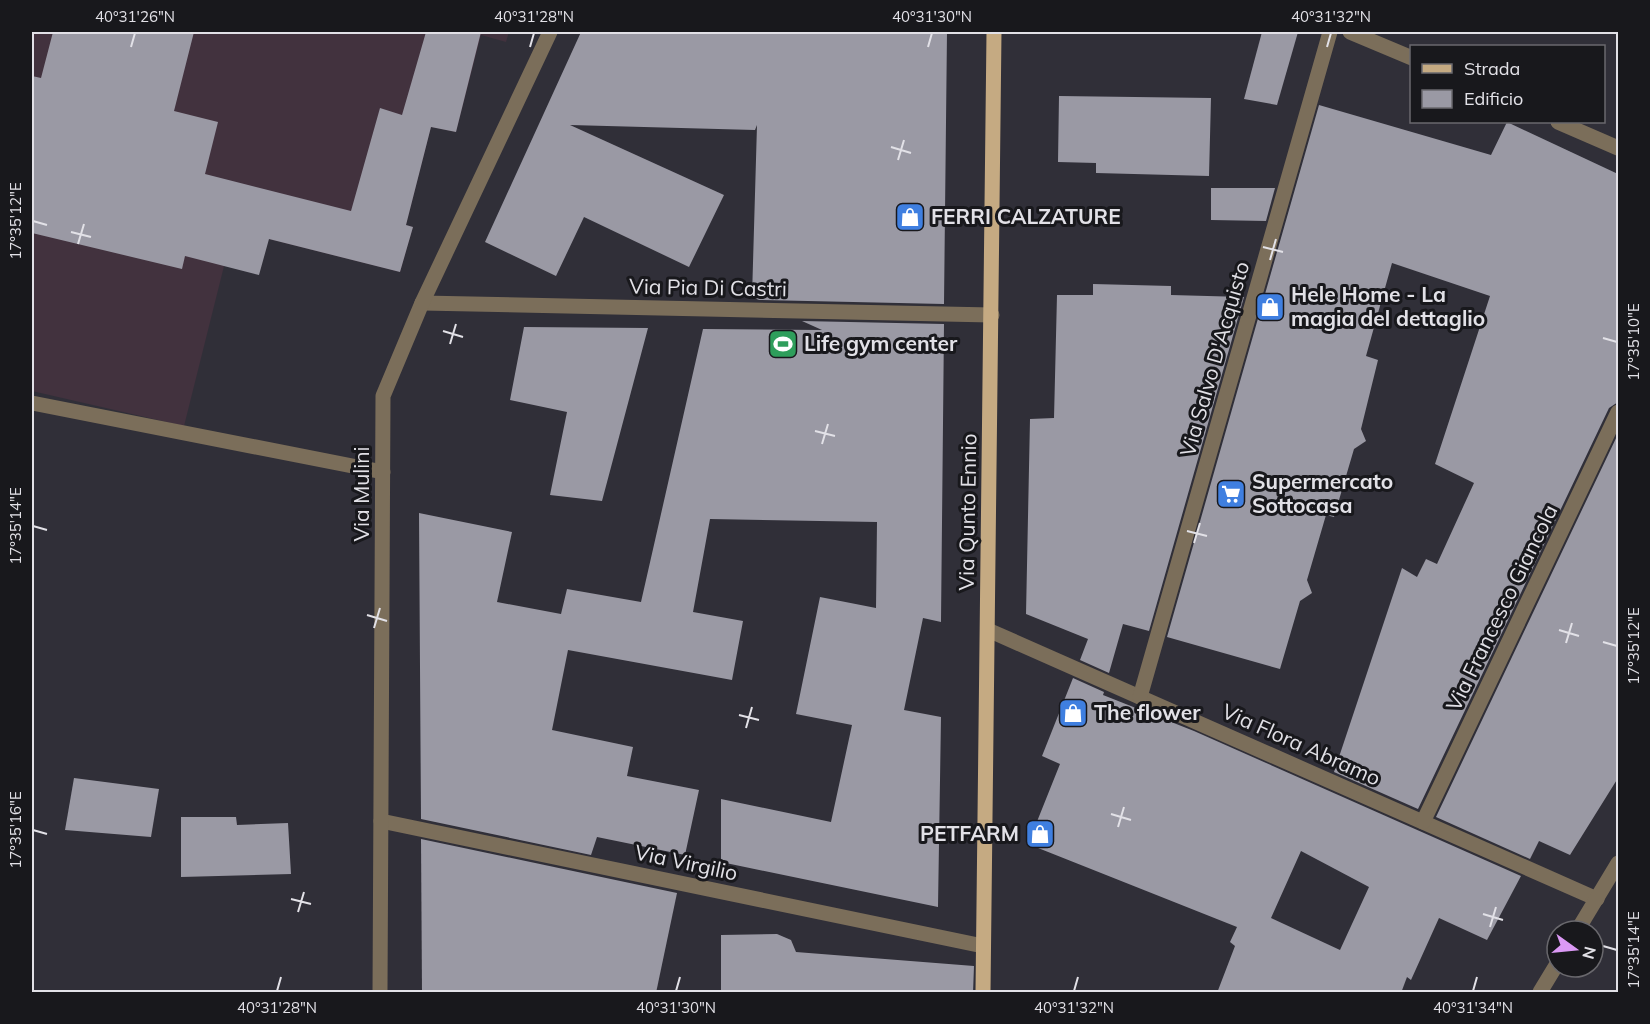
<svg xmlns="http://www.w3.org/2000/svg" width="1650" height="1024" viewBox="0 0 1650 1024" font-family="Mulish,sans-serif">
<rect width="100%" height="100%" fill="#302f38"/>
<polygon fill="#42323e" points="32,32 509,32 506,42 481,35 456,132 431,127 406,225 413,227 400,272 233,230 184,426 32,391"/>
<g fill="#9a99a4" fill-rule="evenodd">
<polygon points="53,32 194,32 174,111 218,122 205,174 351,211 380,108 402,115 426,32 481,32 456,132 431,127 406,225 413,227 400,272 269,239 259,275 185,256 182,269 32,233 32,76 41,78"/>
<polygon points="581,32 947,32 944,304 759,300 752,297 757,125 755,130 570,125 724,195 689,267 584,217 556,276 485,242"/>
<polygon points="1262,32 1298,32 1277,105 1244,99"/>
<polygon points="1059,96 1211,98 1209,176 1096,173 1096,163 1058,162"/>
<polygon points="1319,105 1491,155 1507,122 1618,174 1618,402 1609,408 1418,809 1334,772 1402,568 1417,577 1426,559 1437,564 1474,483 1435,464 1490,296 1392,263 1366,356 1378,360 1361,429 1366,441 1354,449 1334,517 1326,515 1307,580 1312,593 1300,601 1280,669 1167,637"/>
<polygon points="1211,188 1275,188 1266,221 1211,220"/>
<polygon points="1093,284 1171,286 1171,295 1244,297 1149,631 1123,624 1109,673 1080,660 1088,639 1026,614 1030,419 1054,418 1057,295 1093,295"/>
<polygon points="802,321 944,324 941,622 923,618 904,710 941,717 938,907 721,862 721,799 831,822 852,725 796,714 820,597 876,608 877,522 710,519 693,612 743,621 732,680 568,650 552,730 633,747 627,776 699,790 685,855 597,837 591,855 421,819 419,513 512,532 497,602 561,614 567,589 641,602 703,329 822,330"/>
<polygon points="524,327 648,328 602,501 550,495 567,412 510,400"/>
<polygon points="1618,434 1618,778 1570,855 1539,841 1530,859 1436,817"/>
<path d="M1073 678 1104 692 1103 695 1194 731 1521 876 1487 940 1439 918 1411 980 1407 977 1401 993H1217L1235 946 1230 942 1237 927 1028 844 1060 764 1042 756ZM1301 851 1369 887 1340 950 1271 918Z"/>
<polygon points="74,778 159,789 151,837 65,830"/>
<polygon points="181,817 236,817 237,825 288,823 291,874 181,877"/>
<polygon points="421,839 677,893 656,993 422,993"/>
<polygon points="777,934 791,940 796,952 974,966 973,993 721,993 721,935"/>
</g>
<g fill="none" stroke-linecap="round" stroke-linejoin="round">
<g stroke="#7b6e5a" stroke-width="15">
<polyline points="1350,32 1412,58"/>
<polyline points="1558,122 1618,148"/>
<polyline points="422,303 992,315"/>
<polyline points="32,403 383,472"/>
<polyline points="988,630 1597,899"/>
<polyline points="1140,697 1330,32"/>
<polyline points="381,821 983,946"/>
<polyline points="1423,822 1618,412"/>
<polyline points="1577,931 1618,863"/>
<polyline points="380,992 383,396 422,303 550,32"/>
<polyline points="1540,992 1557,964"/>
</g>
<polyline stroke="#c5aa82" stroke-width="15" points="983,992 994,32"/>
</g>
<path fill="none" stroke="#e2e1e7" stroke-width="2" d="M131 47 135 33M530 47 534 33M928 47 932 33M1327 47 1331 33M891 147 911 153M898 160 904 140M33 221 47 225M71 232 91 237M78 244 84 224M1263 247 1283 252M1270 260 1276 239M443 331 463 337M1603 338 1617 342M450 344 456 324M815 431 835 436M822 444 828 424M33 526 47 530M1187 531 1207 536M1194 543 1200 523M367 615 387 621M374 628 380 608M1559 630 1579 636M1603 642 1617 646M1566 643 1572 623M739 715 759 720M746 728 752 707M1111 814 1131 820M1118 827 1124 807M33 830 47 834M291 899 311 904M298 912 304 892M1483 914 1503 920M1490 927 1496 907M1603 946 1617 950M277 991 281 977M676 991 680 977M1074 991 1078 977M1473 991 1477 977"/>
<defs>
<g id="shop-square" transform="scale(1.5)"><rect x="-9" y="-9" width="18" height="18" rx="4" fill="#3f7fe0" stroke="#18181c"/><path d="M-5-2.5h2.3a2.7 3.5 0 0 1 5.4 0H5L5.5 6h-11ZM-1.5-2.5h3a1.5 2.3 0 0 0-3 0Z" fill="#fff"/></g>
<g id="stadium-square" transform="scale(1.5)"><rect x="-9" y="-9" width="18" height="18" rx="4" fill="#2e9e5b" stroke="#18181c"/><path d="M0-5a6.5 5 0 1 0 0 10a6.5 5 0 1 0 0-10ZM-3.5-1.8h7v3.6h-7Z" fill="#fff"/></g>
<g id="supermarket-square" transform="scale(1.5)"><rect x="-9" y="-9" width="18" height="18" rx="4" fill="#3f7fe0" stroke="#18181c"/><path d="M-6-5.5h2.5l.6 2H6L4.5 2H-2.5L-4.4-4H-6ZM-1.5 3.2a1.3 1.3 0 1 0 .1 0ZM3 3.2a1.3 1.3 0 1 0 .1 0Z" fill="#fff"/></g>
</defs>
<g fill-rule="evenodd">
<use href="#shop-square" x="910" y="217"/>
<use href="#shop-square" x="1270" y="307"/>
<use href="#stadium-square" x="783" y="344"/>
<use href="#supermarket-square" x="1231" y="494"/>
<use href="#shop-square" x="1073" y="713"/>
<use href="#shop-square" x="1040" y="834"/>
</g>
<g text-anchor="middle" stroke-width="6" stroke-linejoin="round" paint-order="stroke">
<g font-size="21" font-weight="bold" fill="#e2e1e7" stroke="#18181c" text-anchor="start">
<text x="931" y="224">FERRI CALZATURE</text>
<text x="1291" y="302">Hele Home - La<tspan x="1291" dy="24">magia del dettaglio</tspan></text>
<text x="804" y="351">Life gym center</text>
<text x="1252" y="489">Supermercato<tspan x="1252" dy="24">Sottocasa</tspan></text>
<text x="1094" y="720">The flower</text>
<text x="1019" y="841" text-anchor="end">PETFARM</text>
</g>
<g font-size="21" fill="#e2e1e7" stroke="#18181c">
<text transform="translate(708 288) rotate(1)" y="7">Via Pia Di Castri</text>
<text transform="translate(1215 359) rotate(-74)" y="7">Via Salvo D'Acquisto</text>
<text transform="translate(362 494) rotate(-90)" y="7">Via Mulini</text>
<text transform="translate(968 512) rotate(-89)" y="7">Via Qunto Ennio</text>
<text transform="translate(1502 608) rotate(-64)" y="7">Via Francesco Giancola</text>
<text transform="translate(1301 745) rotate(24)" y="7">Via Flora Abramo</text>
<text transform="translate(686 863) rotate(12)" y="7">Via Virgilio</text>
</g>
</g>
<rect width="1650" height="1024" fill="none" stroke="#18181c" stroke-width="66"/>
<rect x="1410" y="45" width="195" height="78" fill="#18181c" stroke="#69686d" stroke-width="1.5"/>
<rect x="1422" y="64" width="30" height="9" fill="#c5aa82" stroke="#69686d" stroke-width="1.5"/>
<text x="1464" y="75" font-size="18" fill="#e2e1e7">Strada</text>
<rect x="1422" y="90" width="30" height="18" fill="#9a99a4" stroke="#69686d" stroke-width="1.5"/>
<text x="1464" y="105" font-size="18" fill="#e2e1e7">Edificio</text>
<g transform="translate(1575 949) rotate(105)"><circle r="28" fill="#18181c" stroke="#69686d" stroke-width="1.5"/>
<path d="M0-4.5L10 22L0 15L-10 22Z" fill="#db99f5"/>
<text y="-9" font-size="16" font-weight="bold" text-anchor="middle" fill="#e2e1e7">N</text>
</g>
<rect x="33" y="33" width="1584" height="958" fill="none" stroke="#e2e1e7" stroke-width="2"/>
<g font-size="15" text-anchor="middle" fill="#e2e1e7">
<text x="135" y="22">40°31'26"N</text>
<text x="534" y="22">40°31'28"N</text>
<text x="932" y="22">40°31'30"N</text>
<text x="1331" y="22">40°31'32"N</text>
<text transform="translate(16 221) rotate(-90)" y="5">17°35'12"E</text>
<text transform="translate(1634 342) rotate(-90)" y="5">17°35'10"E</text>
<text transform="translate(16 526) rotate(-90)" y="5">17°35'14"E</text>
<text transform="translate(1634 646) rotate(-90)" y="5">17°35'12"E</text>
<text transform="translate(16 830) rotate(-90)" y="5">17°35'16"E</text>
<text transform="translate(1634 950) rotate(-90)" y="5">17°35'14"E</text>
<text x="277" y="1013">40°31'28"N</text>
<text x="676" y="1013">40°31'30"N</text>
<text x="1074" y="1013">40°31'32"N</text>
<text x="1473" y="1013">40°31'34"N</text>
</g>
</svg>
